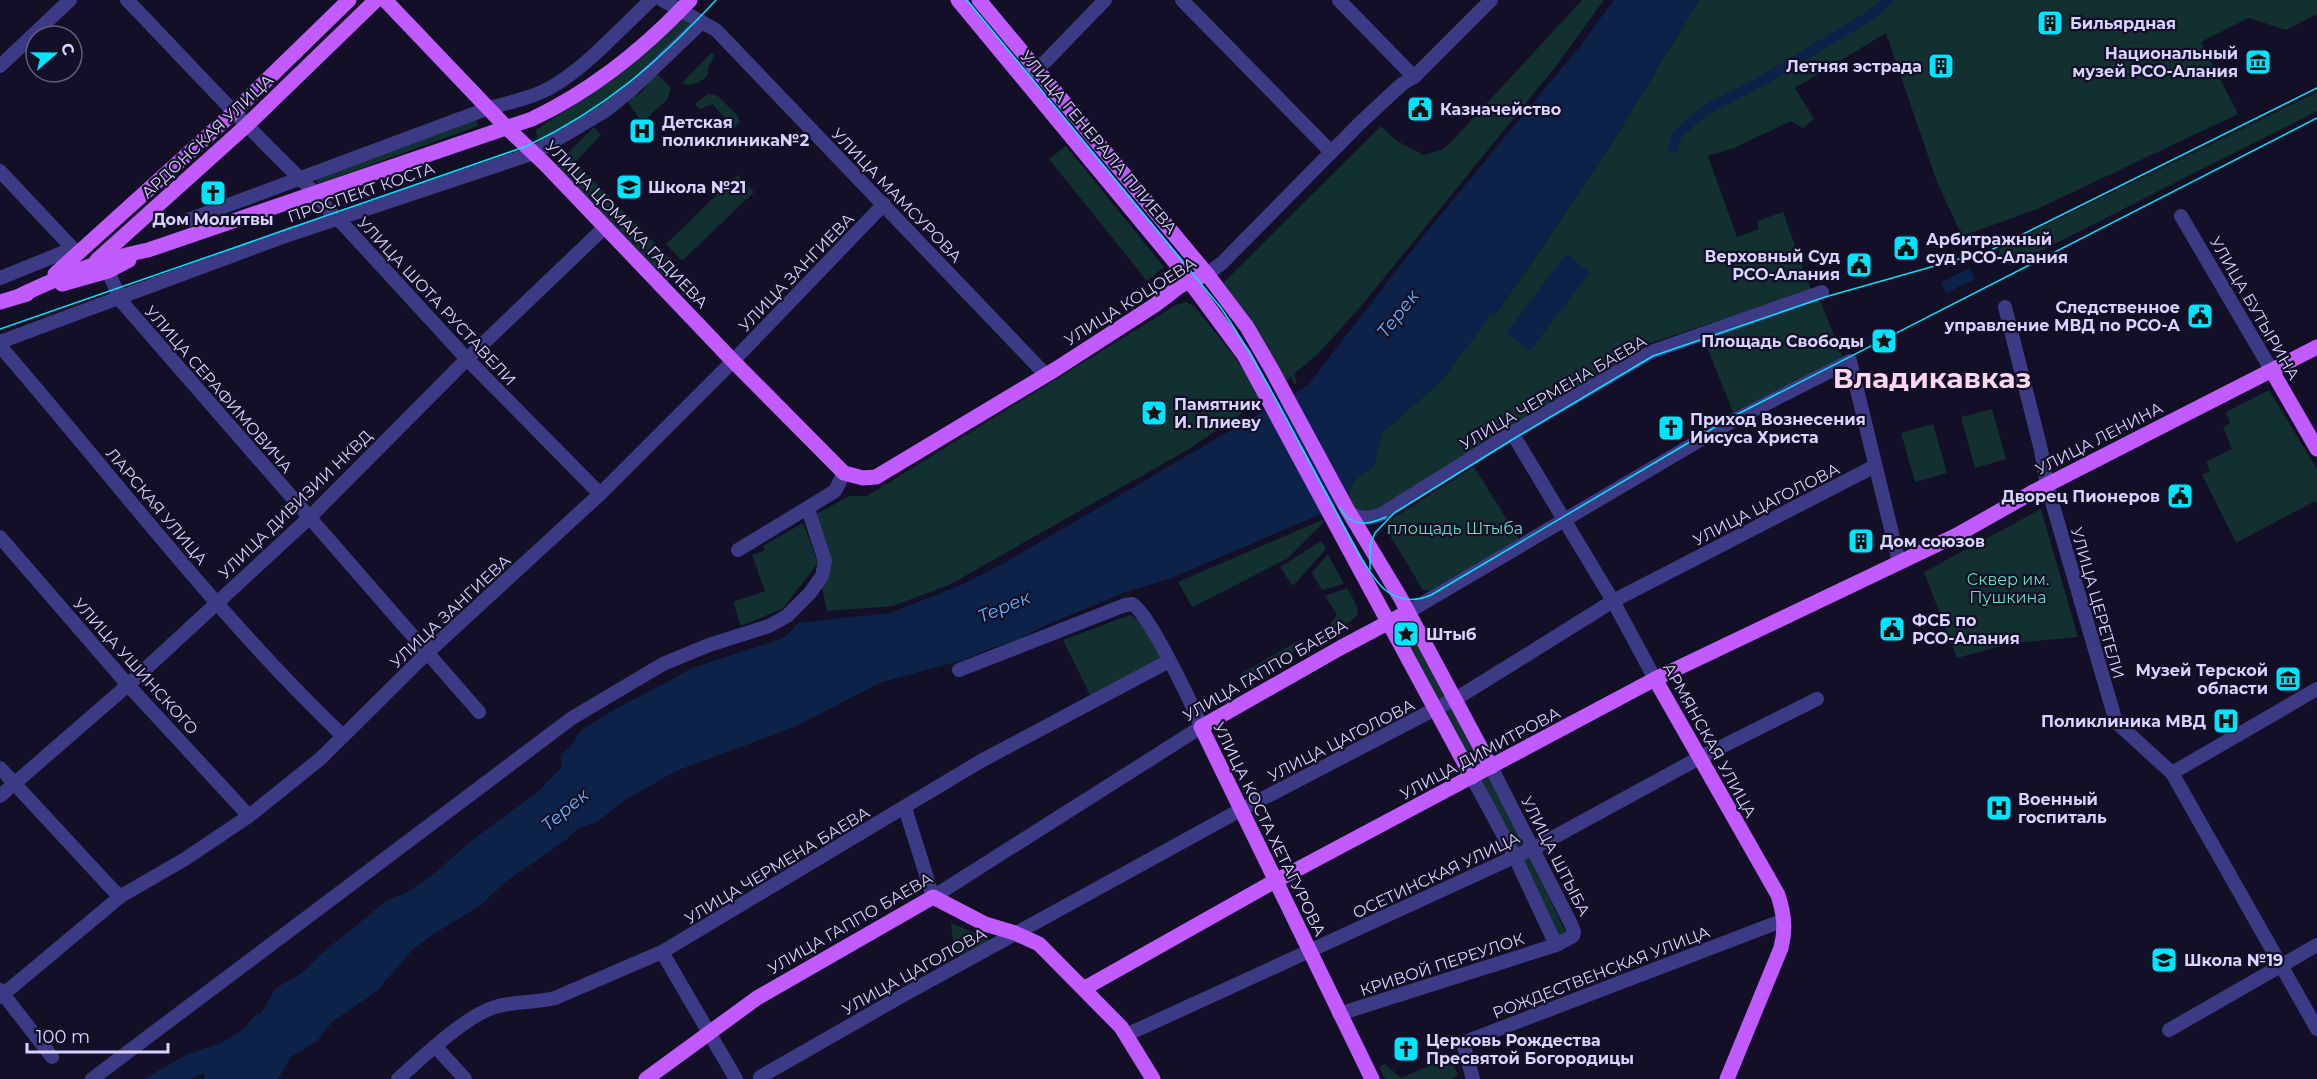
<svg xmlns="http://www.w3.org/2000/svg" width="2317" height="1079" viewBox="0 0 2317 1079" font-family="Montserrat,sans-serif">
<rect width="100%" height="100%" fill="#130f26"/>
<g fill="#12302f">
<polygon points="1582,0 1604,0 1556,66 1362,305 1318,354 1294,374 1297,384 1294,384 1291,377 1284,383 1222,284 1381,126 1397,141 1424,155 1443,149 1452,141"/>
<polygon points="1699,0 2317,0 2317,14 2286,30 2249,18 2201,42 2238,114 2035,210 1962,236 1937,182 1886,33 1795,88 1814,119 1803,128 1791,121 1734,148 1708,156 1737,237 1759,229 1757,221 1783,212 1811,290 1648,344 1383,507 1371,513 1356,513 1347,497 1356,479 1373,467 1382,433 1441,381 1488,318 1489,314 1496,314 1599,164"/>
<path d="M687 17 696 24 639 79 594 112 541 141 537 137 536 130C565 110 596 92 624 70 645 53 663 30 687 17Z"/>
<path d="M711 53 715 56 708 67V75C701 82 691 88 682 83Z"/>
<polygon points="657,74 671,88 667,100 642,122 627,101 642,92 652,76"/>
<polygon points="2317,92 2317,111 2011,266 1998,257 2000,248"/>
<polygon points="708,94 718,96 737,115 740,122 733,129 713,104 700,109 695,104"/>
<polygon points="475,117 478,126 318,184 314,175"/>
<polygon points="594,127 601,135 575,162 680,269 668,282 554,166"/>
<polygon points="1066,146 1164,267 1147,281 1049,159"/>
<polygon points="737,175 754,192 682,261 666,244"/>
<polygon points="1820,300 1843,358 1733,412 1704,340"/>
<polygon points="1186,302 1194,306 1237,360 1263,399 1189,449 949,585 893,606 827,611 822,587 814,515 850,496 867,496 1176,305"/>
<polygon points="2269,390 2317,469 2317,504 2315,501 2236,543 2202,475 2210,471 2206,462 2232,449 2223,427 2230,423 2226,412"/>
<polygon points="1992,409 2006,459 1975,468 1961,417"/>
<polygon points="1933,424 1947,473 1915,482 1901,433"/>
<polygon points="1474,467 1519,539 1430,591 1423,590 1385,527 1390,520"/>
<polygon points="2041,509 2078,637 2012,643 1957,658 1924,572"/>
<polygon points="1322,520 1325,521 1287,559 1192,607 1178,582"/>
<polygon points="803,523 818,563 782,609 741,626 733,602 765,591 752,555 765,550 763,546"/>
<polygon points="1321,541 1326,549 1293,586 1280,567"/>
<polygon points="1328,554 1344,584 1322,590 1312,573"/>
<path d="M1347 588C1361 614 1365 614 1337 629L1330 624 1337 615 1325 596Z"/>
<polygon points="1130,615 1144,623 1164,660 1092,699 1063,640"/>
<polygon points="1410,631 1446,700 1439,704 1402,634"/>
<polygon points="1298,641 1302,647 1245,678 1242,673"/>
<polygon points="1452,707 1483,769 1475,773 1443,712"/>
<polygon points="1488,776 1526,848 1519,852 1480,780"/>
<polygon points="1528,854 1568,937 1561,940 1521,857"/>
<polygon points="951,923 990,940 1001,942 961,960 953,941"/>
<polygon points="1450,1057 1458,1075 1451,1079 1385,1079 1379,1067 1385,1064 1401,1078"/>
</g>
<g fill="#0c2248">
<path d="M1614 0H1699L1599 164 1495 315 1489 314 1488 319 1441 381 1382 433 1373 467 1356 479 1347 497 1321 514 1169 579 1123 593 1044 626 1013 642 994 647 963 660 882 682 794 727 676 771 625 800 597 822 578 828 567 839 504 883 481 905 432 935 413 949 377 991 332 1022 317 1041 291 1057 278 1079H204L205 1073 190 1079H144L186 1055 221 1043 244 1029 253 1017 261 1013 276 988 302 973 322 953 385 902 411 890 434 874 471 841 540 790C546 781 555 775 562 767L561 755 571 746 581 730 612 711 695 667 784 638 798 623 890 613 961 585 999 566 1308 385 1420 240 1580 46Z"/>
<polygon points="1566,254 1590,272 1530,351 1506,333"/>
<polygon points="1970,268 1975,279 1946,293 1941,282"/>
</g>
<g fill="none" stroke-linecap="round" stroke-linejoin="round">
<polyline stroke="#0c2248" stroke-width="10" points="1673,148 1677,134 1707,109 1758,83 1871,15 1888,0"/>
<g stroke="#3d3a85" stroke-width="14">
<path d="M127 0C187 62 245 126 308 186 320 197 328 213 342 223L467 359 600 494"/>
<polyline points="662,0 716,30 1046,375"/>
<polyline points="1182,0 1331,152"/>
<polyline points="1339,0 1414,77"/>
<polyline points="0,66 70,0"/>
<polyline points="1027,75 1046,61 1105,0"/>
<polyline points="0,171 78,254"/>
<polyline points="2181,216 2272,371"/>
<path d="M188 220 489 108C512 102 537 97 558 83 590 63 623 26 651 0"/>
<polyline points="108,271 121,301 479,712"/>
<polyline points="1207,274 1222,263 1359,124 1402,84 1414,77 1491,0"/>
<polyline points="0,278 72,249"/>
<polyline points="2005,307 2041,450 2047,485 2116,722 2172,773 2317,1029"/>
<polyline points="0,342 285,236 534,153 605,111 632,89 702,22"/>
<path d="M0 346C112 475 219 618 343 736"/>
<polyline points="1512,433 1613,601 1655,679"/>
<path d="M1350 514C1362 519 1370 519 1382 514L1507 436 1651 352 1822 292"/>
<polyline points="0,537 128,685 249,816"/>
<polyline points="738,550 835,491 844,473"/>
<polyline points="1408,612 1734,420 1850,361 1899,562"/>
<polyline points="0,768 113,890 121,896"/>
<polyline points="2172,773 2317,689"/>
<polyline points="1472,777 1515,857 1556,945"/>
<polyline points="0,796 128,685 309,518 467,359 605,227"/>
<path d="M905 808 933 897 1201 727C1193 706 1148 611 1132 604L1125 605 959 670"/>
<polyline points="662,952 736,1079"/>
<polyline points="0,990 52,1057"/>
<polyline points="0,997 121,896 185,859 249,816 320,759 428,652 600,494 733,361 884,204"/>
<polyline points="1339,1014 1556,945 1573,936 1574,932 1571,924 1491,767"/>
<polyline points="2169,1030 2317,945"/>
<polyline points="1126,1035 1534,848 1699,758 1817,699"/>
<polyline points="435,1046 465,1079"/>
<polyline points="760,1077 900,997 1233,814 1462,695 1613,601 1875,466"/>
<polyline points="92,1079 572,718 663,664 709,645 769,626 787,616 810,593 822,576 825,561 808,509"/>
<path d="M398 1079C422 1058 465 1016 495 1007 515 1001 535 1003 555 998L662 952 981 761 1169 661"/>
<polyline points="1473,1079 1464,1047 1470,1040 1784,920"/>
</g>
<g stroke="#c25bff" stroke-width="15">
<polyline points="385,0 507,128 546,165 733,361 844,473 863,478 876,477 1056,369 1155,305 1180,286 1207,274"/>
<polyline points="958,0 1179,267 1244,355 1472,777"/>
<polyline points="979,0 1207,274 1247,327 1272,370 1347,509 1400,597 1491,767"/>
<polyline points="97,260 247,125 376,0"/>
<polyline points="55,274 234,112 349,0"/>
<polyline points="62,284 108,271 129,260"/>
<path d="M19 296C62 276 102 259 148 250L532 119C593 90 644 49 690 0"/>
<polyline points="0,302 27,294"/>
<polyline points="2272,371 2317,449"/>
<path d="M1655 679 1778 895C1784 914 1786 929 1781 948L1727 1079"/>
<polyline points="1085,988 1266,886 1655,679 1957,535 2033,492 2317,347"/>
<polyline points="646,1079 757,998 933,897 985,924 1015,933 1039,944 1121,1027 1153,1079"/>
<polyline points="1372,1079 1201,727 1340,648 1408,612"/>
</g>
<g stroke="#00e5ff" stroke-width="1.5">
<path d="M967 0 1221 308C1261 367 1293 432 1327 495 1340 518 1366 573 1384 589 1398 601 1415 602 1431 595L1732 417 2317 118"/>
<path d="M0 329 527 146C606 108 657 63 716 0"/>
<path d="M1340 508C1351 528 1368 525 1386 517"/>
<polyline points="1370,569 1370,545 1375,533 1394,513 1510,441 1653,356 1825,297 1991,250 2317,88"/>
</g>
</g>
<defs>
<g id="building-square" transform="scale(1.35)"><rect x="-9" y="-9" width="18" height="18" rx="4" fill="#00e5ff" stroke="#130f26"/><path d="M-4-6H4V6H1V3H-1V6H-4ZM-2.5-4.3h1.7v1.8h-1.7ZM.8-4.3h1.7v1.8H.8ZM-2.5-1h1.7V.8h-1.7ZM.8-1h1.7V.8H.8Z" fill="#111"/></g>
<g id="museum-square" transform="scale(1.35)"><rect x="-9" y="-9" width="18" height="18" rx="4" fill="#00e5ff" stroke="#130f26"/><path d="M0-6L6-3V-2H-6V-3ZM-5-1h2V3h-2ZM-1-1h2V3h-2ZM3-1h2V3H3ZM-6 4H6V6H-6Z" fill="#111"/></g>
<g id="civic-square" transform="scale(1.35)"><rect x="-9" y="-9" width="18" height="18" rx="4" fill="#00e5ff" stroke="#130f26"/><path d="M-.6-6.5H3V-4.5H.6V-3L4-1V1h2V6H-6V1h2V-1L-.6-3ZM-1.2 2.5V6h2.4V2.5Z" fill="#111"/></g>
<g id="hospital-square" transform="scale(1.35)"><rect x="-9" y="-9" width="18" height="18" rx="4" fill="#00e5ff" stroke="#130f26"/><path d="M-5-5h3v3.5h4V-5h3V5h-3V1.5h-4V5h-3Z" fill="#111"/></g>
<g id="school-square" transform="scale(1.35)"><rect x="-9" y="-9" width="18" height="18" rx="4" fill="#00e5ff" stroke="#130f26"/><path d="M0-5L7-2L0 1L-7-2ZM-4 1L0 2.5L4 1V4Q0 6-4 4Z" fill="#111"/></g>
<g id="church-square" transform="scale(1.35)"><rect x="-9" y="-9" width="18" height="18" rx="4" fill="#00e5ff" stroke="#130f26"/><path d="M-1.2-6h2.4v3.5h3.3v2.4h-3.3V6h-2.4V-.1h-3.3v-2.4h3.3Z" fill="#111"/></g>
<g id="sight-square" transform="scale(1.35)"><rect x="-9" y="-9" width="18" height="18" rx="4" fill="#00e5ff" stroke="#130f26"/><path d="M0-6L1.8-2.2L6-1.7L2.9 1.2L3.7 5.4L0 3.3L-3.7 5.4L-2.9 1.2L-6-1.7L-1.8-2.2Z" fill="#111"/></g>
</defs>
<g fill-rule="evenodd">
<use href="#building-square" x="2050" y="23"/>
<use href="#museum-square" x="2258" y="62"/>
<use href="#building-square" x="1941" y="66"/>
<use href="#civic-square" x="1420" y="109"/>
<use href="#hospital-square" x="642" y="131"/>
<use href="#school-square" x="629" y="187"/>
<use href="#church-square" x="213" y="193"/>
<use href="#civic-square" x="1906" y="248"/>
<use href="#civic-square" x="1859" y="265"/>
<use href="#civic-square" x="2200" y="316"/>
<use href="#sight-square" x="1884" y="341"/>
<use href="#sight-square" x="1154" y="413"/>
<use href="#church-square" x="1671" y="428"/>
<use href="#civic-square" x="2180" y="496"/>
<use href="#building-square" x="1861" y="541"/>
<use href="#civic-square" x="1892" y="629"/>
<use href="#sight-square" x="1406" y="634"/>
<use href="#museum-square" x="2288" y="679"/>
<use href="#hospital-square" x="2226" y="721"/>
<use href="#hospital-square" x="1999" y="808"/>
<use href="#school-square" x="2164" y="960"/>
<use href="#church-square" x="1406" y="1049"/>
</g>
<g text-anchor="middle" stroke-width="4.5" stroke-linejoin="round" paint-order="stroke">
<g font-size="16" font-weight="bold" fill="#d9d4ff" stroke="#130f26" text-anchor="start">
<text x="2070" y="29">Бильярдная</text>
<text x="2238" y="59" text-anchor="end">Национальный<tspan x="2238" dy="18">музей РСО-Алания</tspan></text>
<text x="1922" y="72" text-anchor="end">Летняя эстрада</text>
<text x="1440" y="115">Казначейство</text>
<text x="662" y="128">Детская<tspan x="662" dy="18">поликлиника№2</tspan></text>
<text x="648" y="193">Школа №21</text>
<text x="213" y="225" text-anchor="middle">Дом Молитвы</text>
<text x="1926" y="245">Арбитражный<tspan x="1926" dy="18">суд РСО-Алания</tspan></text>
<text x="1840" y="262" text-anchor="end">Верховный Суд<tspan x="1840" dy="18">РСО-Алания</tspan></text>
<text x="2180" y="313" text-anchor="end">Следственное<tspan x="2180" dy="18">управление МВД по РСО-А</tspan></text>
<text x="1864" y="347" text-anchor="end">Площадь Свободы</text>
<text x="1174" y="410">Памятник<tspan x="1174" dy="18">И. Плиеву</tspan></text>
<text x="1690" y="425">Приход Вознесения<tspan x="1690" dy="18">Иисуса Христа</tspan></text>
<text x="2160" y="502" text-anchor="end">Дворец Пионеров</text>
<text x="1880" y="547">Дом союзов</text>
<text x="1912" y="626">ФСБ по<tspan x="1912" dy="18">РСО-Алания</tspan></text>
<text x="1426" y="640">Штыб</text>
<text x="2268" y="676" text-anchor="end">Музей Терской<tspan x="2268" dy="18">области</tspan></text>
<text x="2206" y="727" text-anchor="end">Поликлиника МВД</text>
<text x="2018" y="805">Военный<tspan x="2018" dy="18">госпиталь</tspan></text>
<text x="2184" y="966">Школа №19</text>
<text x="1426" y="1046">Церковь Рождества<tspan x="1426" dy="18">Пресвятой Богородицы</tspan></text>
</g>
<g font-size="16" fill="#d9d4ff" stroke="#130f26">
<text transform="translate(207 136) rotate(-43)" y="6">АРДОНСКАЯ УЛИЦА</text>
<text transform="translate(1099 142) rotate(50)" y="6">УЛИЦА ГЕНЕРАЛА ПЛИЕВА</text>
<text transform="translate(361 192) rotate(-19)" y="6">ПРОСПЕКТ КОСТА</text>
<text transform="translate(897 195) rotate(46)" y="6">УЛИЦА МАМСУРОВА</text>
<text transform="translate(627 224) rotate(46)" y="6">УЛИЦА ЦОМАКА ГАДИЕВА</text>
<text transform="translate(796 272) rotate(-46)" y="6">УЛИЦА ЗАНГИЕВА</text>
<text transform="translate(437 301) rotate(47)" y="6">УЛИЦА ШОТА РУСТАВЕЛИ</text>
<text transform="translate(1130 301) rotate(-32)" y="6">УЛИЦА КОЦОЕВА</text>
<text transform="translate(2255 308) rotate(60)" y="6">УЛИЦА БУТЫРИНА</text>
<text transform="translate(219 389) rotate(49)" y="6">УЛИЦА СЕРАФИМОВИЧА</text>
<text transform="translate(1553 392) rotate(-30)" y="6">УЛИЦА ЧЕРМЕНА БАЕВА</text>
<text transform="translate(2099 438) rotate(-27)" y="6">УЛИЦА ЛЕНИНА</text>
<text transform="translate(295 504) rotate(-44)" y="6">УЛИЦА ДИВИЗИИ НКВД</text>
<text transform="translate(1766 504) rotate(-27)" y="6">УЛИЦА ЦАГОЛОВА</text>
<text transform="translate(157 506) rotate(50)" y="6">ЛАРСКАЯ УЛИЦА</text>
<text transform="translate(2098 603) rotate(74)" y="6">УЛИЦА ЦЕРЕТЕЛИ</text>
<text transform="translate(450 611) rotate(-43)" y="6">УЛИЦА ЗАНГИЕВА</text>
<text transform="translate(136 666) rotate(48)" y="6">УЛИЦА УШИНСКОГО</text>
<text transform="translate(1265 670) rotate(-30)" y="6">УЛИЦА ГАППО БАЕВА</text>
<text transform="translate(1341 740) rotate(-27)" y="6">УЛИЦА ЦАГОЛОВА</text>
<text transform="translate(1710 740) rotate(61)" y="6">АРМЯНСКАЯ УЛИЦА</text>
<text transform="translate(1480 753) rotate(-28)" y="6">УЛИЦА ДИМИТРОВА</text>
<text transform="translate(1270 829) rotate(64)" y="6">УЛИЦА КОСТА ХЕТАГУРОВА</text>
<text transform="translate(1556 856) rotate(63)" y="6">УЛИЦА ШТЫБА</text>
<text transform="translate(777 865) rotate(-31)" y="6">УЛИЦА ЧЕРМЕНА БАЕВА</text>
<text transform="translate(1436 875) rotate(-25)" y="6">ОСЕТИНСКАЯ УЛИЦА</text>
<text transform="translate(850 923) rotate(-30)" y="6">УЛИЦА ГАППО БАЕВА</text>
<text transform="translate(1442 964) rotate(-18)" y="6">КРИВОЙ ПЕРЕУЛОК</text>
<text transform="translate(914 971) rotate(-29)" y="6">УЛИЦА ЦАГОЛОВА</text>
<text transform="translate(1601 972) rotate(-21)" y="6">РОЖДЕСТВЕНСКАЯ УЛИЦА</text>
</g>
<g font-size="16" fill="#5fe0c0" stroke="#130f26">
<text x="1455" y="534">площадь Штыба</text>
<text x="2008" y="585">Сквер им.<tspan x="2008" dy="18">Пушкина</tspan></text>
</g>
<g font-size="18" font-style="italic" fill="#62b6ff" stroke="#130f26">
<text transform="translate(1398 314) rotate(-52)" y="6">Терек</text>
<text transform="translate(1004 607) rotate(-23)" y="6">Терек</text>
<text transform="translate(565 810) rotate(-40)" y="6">Терек</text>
</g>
<g font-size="28" font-weight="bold" fill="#ffd6f0" stroke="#130f26">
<text x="1932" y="388">Владикавказ</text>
</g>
</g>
<g transform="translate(54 54) rotate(70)"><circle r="28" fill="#130f26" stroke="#625e7d" stroke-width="1.5"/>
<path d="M0-4.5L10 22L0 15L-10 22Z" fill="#00e5ff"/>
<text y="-9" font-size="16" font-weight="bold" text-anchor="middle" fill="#d9d4ff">С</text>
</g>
<path d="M27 1043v9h141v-9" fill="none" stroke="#d9d4ff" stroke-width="3"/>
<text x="36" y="1043" font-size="18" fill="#d9d4ff" stroke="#130f26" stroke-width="4.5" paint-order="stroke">100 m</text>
</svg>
